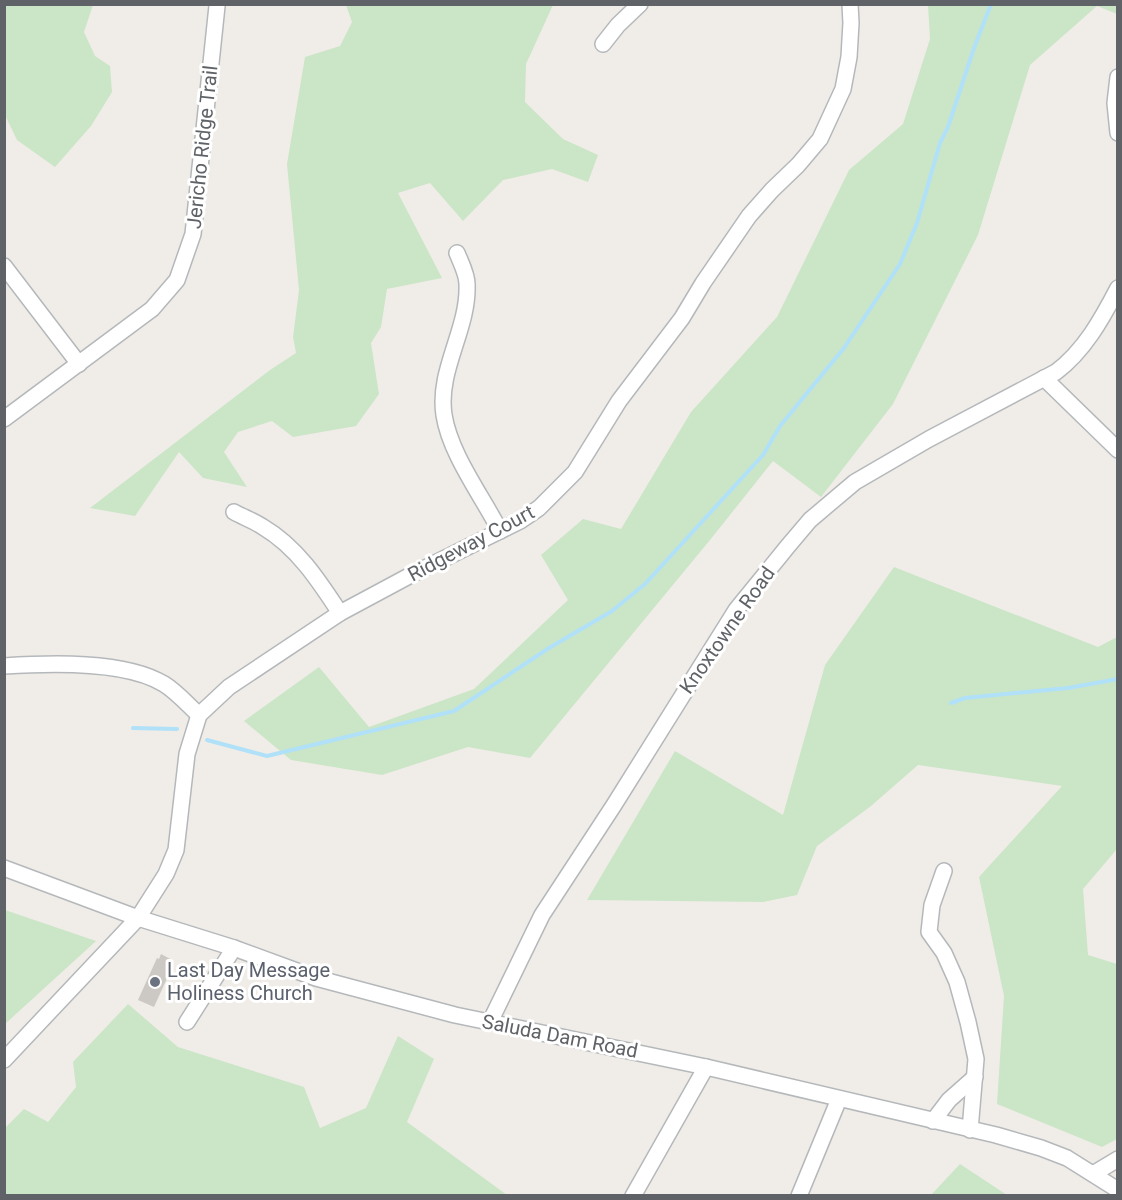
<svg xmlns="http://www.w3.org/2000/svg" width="1122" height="1200" viewBox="0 0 1122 1200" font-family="Roboto,sans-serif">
<rect width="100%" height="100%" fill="#f0ede8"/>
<g fill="#cbe5c7">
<polygon points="5,4 93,5 84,32 95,56 110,66 112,92 91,126 55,167 17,140 5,115"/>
<polygon points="346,5 553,5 526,64 525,102 563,139 598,155 588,182 552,169 503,180 463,221 430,183 398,193 442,278 387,289 381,327 371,343 379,394 356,426 293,437 272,421 238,432 224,452 247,487 203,478 179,452 135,516 90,508 270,370 296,353 293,337 299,290 287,164 305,57 340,46 352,22"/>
<polygon points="928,5 1117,5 1117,14 1097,6 1030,65 978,235 893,404 821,497 773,461 710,540 530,758 468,747 382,775 291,760 244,721 319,667 369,727 474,689 568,600 541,555 583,519 621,529 691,412 777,317 849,170 903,124 930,39"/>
<polygon points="894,567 1098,647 1117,637 1117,849 1083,889 1088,955 1117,964 1117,1139 1102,1147 997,1104 1004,996 979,877 1062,786 918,765 871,806 817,846 797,895 763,902 587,900 675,751 783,815 825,665"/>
<polygon points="5,910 96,941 5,1024 4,910"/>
<polygon points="128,1004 178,1047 304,1087 320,1128 366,1108 398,1036 434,1059 407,1122 507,1195 5,1195 5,1128 24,1109 48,1122 76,1087 73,1062"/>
<polygon points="960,1164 1007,1195 931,1195"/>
</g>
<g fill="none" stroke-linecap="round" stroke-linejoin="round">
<g stroke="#b0e1f8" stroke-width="4">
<polyline points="951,703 965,698 1068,688 1118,679"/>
<polyline points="133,728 177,729"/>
<polyline points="207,740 267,756 454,711 549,648 612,611 645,584 763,455 780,426 844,348 900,264 917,223 940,143 948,127 974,48 991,4"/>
</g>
</g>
<polygon fill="#ccc8c4" points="161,954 172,960 170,964 173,965 154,1007 138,1000 157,958 159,959"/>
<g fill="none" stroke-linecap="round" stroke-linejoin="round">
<g stroke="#b5b8bb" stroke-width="18">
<g id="minor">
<polyline points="603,44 618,25 640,4"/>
<polyline points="1118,77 1115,103 1118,133"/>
<path d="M457 253C461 263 467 274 467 284 469 329 437 370 444 415 450 454 482 496 500 531"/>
<polyline points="4,266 79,364"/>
<polyline points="1044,378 1118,450"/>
<polyline points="4,419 152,309 177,280 193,234 217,6"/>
<path d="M234 512C243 517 254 521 263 527 297 547 319 581 340 613"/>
<path d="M4 666C49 663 125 660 164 684 177 692 188 705 199 715"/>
<polyline points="4,868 138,918 234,948 316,978 455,1015 706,1067 996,1135 1041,1148 1067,1158 1118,1190"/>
<polyline points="944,871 932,905 929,932 944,953 957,982 968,1022 976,1059 970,1130"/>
<polyline points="187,1022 234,948"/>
<path d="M490 1022 542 915 614 805 736 610 788 546 810 520 855 482 929 439 1056 372C1084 351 1102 319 1118 288"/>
<polyline points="4,1060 138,918 166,874 176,850 187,754 199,715 229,687 340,613 409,576 520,521 539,508 575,472 619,401 682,318 703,283 749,216 772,190 798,165 820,139 843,89 849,57 851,23 850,4"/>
<polyline points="933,1121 949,1100 975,1077"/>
<polyline points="1093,1174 1118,1159"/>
<polyline points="633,1196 706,1067"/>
<polyline points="799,1196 839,1099"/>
</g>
</g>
<use href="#minor" stroke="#fff" stroke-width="15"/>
</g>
<circle fill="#6b7280" stroke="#fff" stroke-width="2" cx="155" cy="982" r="6"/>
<g text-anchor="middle" stroke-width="6" stroke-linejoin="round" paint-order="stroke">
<g font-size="20" fill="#5f6367" stroke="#fff">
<text transform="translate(202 147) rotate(-84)" y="7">Jericho Ridge Trail</text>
<text transform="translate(471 543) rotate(-28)" y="7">Ridgeway Court</text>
<text transform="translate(727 630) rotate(-55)" y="7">Knoxtowne Road</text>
<text transform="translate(560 1036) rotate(11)" y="7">Saluda Dam Road</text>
</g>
<g font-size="20" fill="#5b616d" stroke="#fff" text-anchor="start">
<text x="167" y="977">Last Day Message<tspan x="167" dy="23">Holiness Church</tspan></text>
</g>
</g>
<rect width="1122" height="1200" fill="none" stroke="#5f6367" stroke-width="12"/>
</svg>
